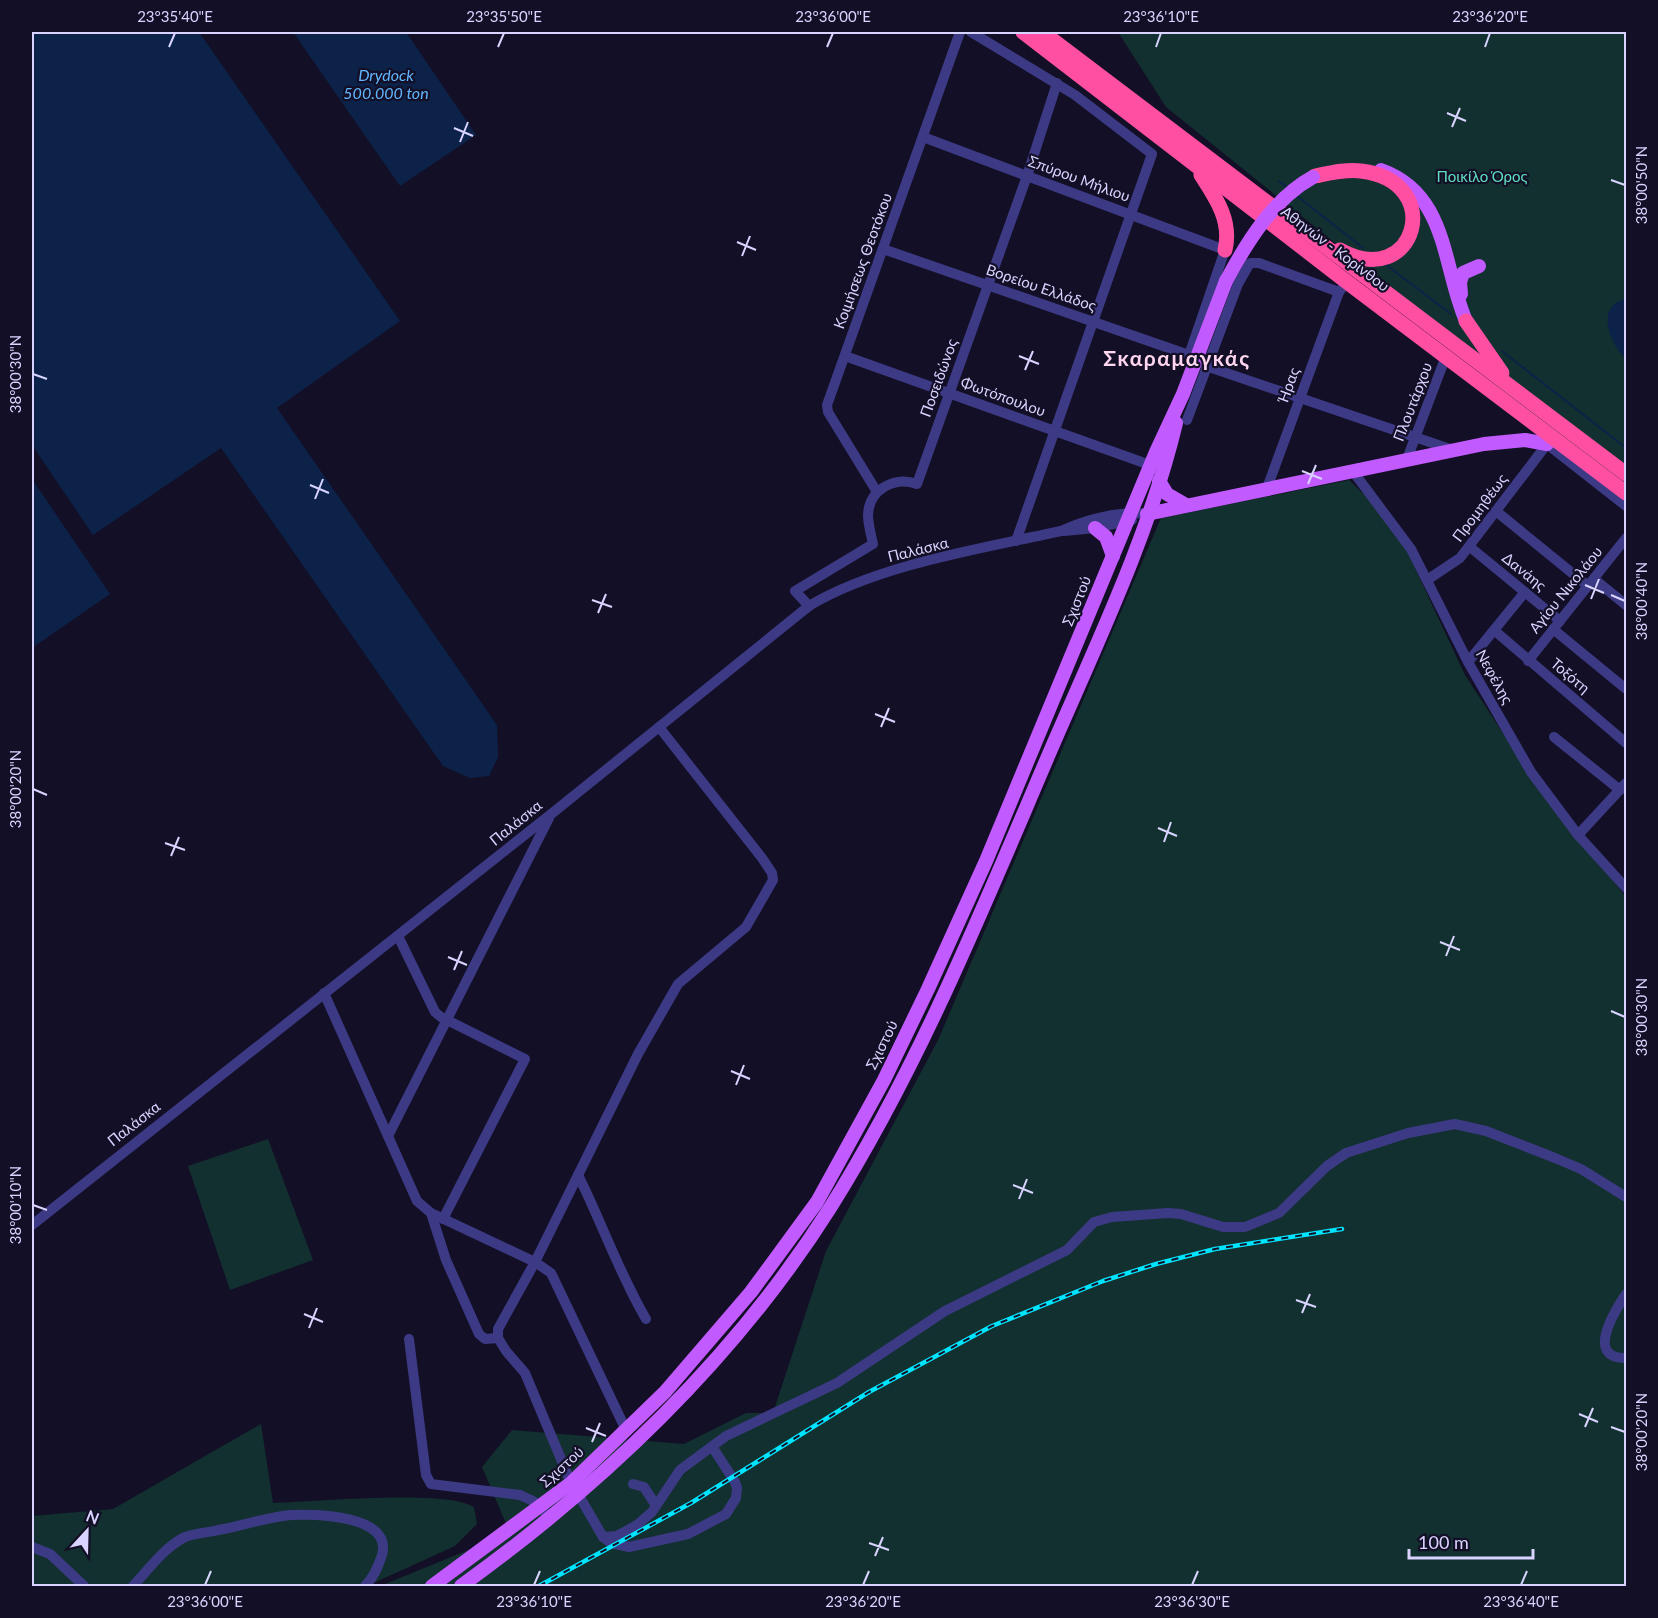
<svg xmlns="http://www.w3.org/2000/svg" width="1658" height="1618" viewBox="0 0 1658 1618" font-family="Lato,sans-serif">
<rect width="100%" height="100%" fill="#130f26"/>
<g fill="#12302f">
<polygon points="1118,32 1626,32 1626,493 1592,474 1376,276 1166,107"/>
<polygon points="1349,480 1369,499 1406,549 1465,675 1544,796 1626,897 1626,1586 380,1586 510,1533 482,1467 512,1430 684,1444 746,1413 773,1413 826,1251 938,1040 1161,518"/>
<polygon points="268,1139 313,1260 230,1290 188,1166"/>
<path d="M261 1424 273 1503C313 1502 445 1489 474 1507L477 1524 455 1546 367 1586H32V1516L113 1509Z"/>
</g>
<g fill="#0c2248">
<polygon points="32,32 199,32 400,321 277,408 497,725 498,757 489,776 470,778 443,766 221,448 93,535 32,445"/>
<polygon points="293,32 406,32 476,135 400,186"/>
<path d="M1626 299V359C1610 345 1594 305 1626 299Z"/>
<polygon points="32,479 110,594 32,648"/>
</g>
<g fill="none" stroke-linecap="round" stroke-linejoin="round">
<g stroke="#0c2248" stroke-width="2">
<polyline points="1279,181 1288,188"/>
<polyline points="1297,196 1363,248"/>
<polyline points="1385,264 1451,314"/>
<polyline points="1502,351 1626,448"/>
</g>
<g stroke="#3d3a85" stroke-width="10">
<polyline points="971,32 1075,95 1152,154 1016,541"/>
<polyline points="883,249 1189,355 1225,250 923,137"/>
<polyline points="845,356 1150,465"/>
<polyline points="1206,366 1450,449"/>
<polyline points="1187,420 1238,284 1250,263 1259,263 1339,292 1347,282"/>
<polyline points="1407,459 1446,356"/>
<polyline points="1352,470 1411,549 1468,662 1531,772 1578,835 1626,888"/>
<polyline points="1267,488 1339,292"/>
<polyline points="877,492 828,412 827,405 960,32"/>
<polyline points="1496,511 1588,586"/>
<polyline points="1064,531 1095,528 1132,520"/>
<polyline points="1470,547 1560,621"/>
<polyline points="1594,579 1626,605"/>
<polyline points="1427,580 1460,558 1547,444 1626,506"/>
<path d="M809 606 795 591 873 544C871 535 868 524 868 515 869 489 895 476 917 484L1027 176 1057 83"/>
<polyline points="1553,629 1626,689"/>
<polyline points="1495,631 1626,743"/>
<polyline points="1528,661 1626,538"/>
<polyline points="1468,662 1525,592"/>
<polyline points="1554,737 1620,790"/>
<polyline points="1578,835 1626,783"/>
<polyline points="398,936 435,1012 441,1017 525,1059 443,1219"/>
<polyline points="324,993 417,1201 431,1213 535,1262 551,1273 626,1430"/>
<polyline points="388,1136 549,818"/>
<path d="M578 1175C602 1223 619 1273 646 1319"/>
<polyline points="431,1213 446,1260 479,1334 485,1339 498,1338"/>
<path d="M32 1225 550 815 809 606C876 565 984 548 1061 531 1087 519 1119 511 1147 514"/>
<path d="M1626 1294C1614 1312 1585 1359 1626 1358"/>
<polyline points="409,1339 426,1475 431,1484 520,1495 533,1501 550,1517"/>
<polyline points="571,1483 525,1373 506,1351 498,1338 498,1329 535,1262 638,1054 678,984 746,927 773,880 772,873 762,858 659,727"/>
<polyline points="633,1484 644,1487 655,1504"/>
<polyline points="578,1494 603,1537 611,1543 629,1547 688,1534 726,1514 736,1498 737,1488 735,1482 713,1448"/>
<polyline points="603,1537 617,1536 637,1525 652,1512 680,1470 726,1436 837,1383 945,1311 1067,1250 1094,1222 1112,1217 1168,1213 1181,1214 1223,1227 1245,1227 1279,1213 1327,1166 1346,1153 1408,1133 1455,1124 1486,1131 1555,1158 1581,1169 1626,1197"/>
<polyline points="32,1547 50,1554 84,1586"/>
<path d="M133 1586C148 1570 163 1549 183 1538 192 1533 208 1533 218 1530 242 1526 267 1517 291 1515 316 1514 393 1515 382 1555 378 1567 374 1577 365 1586"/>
</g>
<g stroke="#c25bff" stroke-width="14">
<path d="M1381 170C1448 194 1442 265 1466 321"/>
<polyline points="1461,294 1460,282 1463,273 1479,266"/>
<polyline points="1159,481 1167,494 1186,505"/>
<polyline points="1147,514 1484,444 1525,440 1547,444"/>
<polyline points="1095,528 1106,537 1113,556"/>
<polyline points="432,1586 571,1483 665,1392 751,1292 817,1202 884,1080 928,989 986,861 1156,452 1183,394 1226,281"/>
<path d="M461 1586C604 1483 735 1358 830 1208 918 1068 981 913 1046 761 1093 651 1148 540 1176 423"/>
</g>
<g stroke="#ff4fa3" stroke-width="15">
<polyline points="1023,32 1347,282 1626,493"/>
<polyline points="1042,32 1626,474"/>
<path d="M1201 175C1216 198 1232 221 1225 250"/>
<path d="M1315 176C1330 173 1346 169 1361 171 1447 181 1416 292 1340 250"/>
<polyline points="1466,321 1502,373"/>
</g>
<g stroke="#00e5ff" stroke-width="4.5">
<polyline id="rail" points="539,1586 691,1503 869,1392 992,1326 1103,1281 1156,1264 1215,1249 1342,1229"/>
</g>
<use href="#rail" stroke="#130f26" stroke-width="2" stroke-dasharray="7" stroke-linecap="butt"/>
<path stroke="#c25bff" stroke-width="14" d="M1226 281C1247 242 1273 199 1313 177"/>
</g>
<path fill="none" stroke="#d9d4ff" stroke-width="2" d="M169 47 175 33M498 47 504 33M827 47 833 33M1156 47 1161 33M1485 47 1490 33M1447 113 1466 121M1452 127 1460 108M454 128 473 136M460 142 468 122M1611 180 1625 185M737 242 756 250M742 256 750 236M1019 356 1039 364M1025 370 1033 351M33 374 47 379M1302 471 1322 479M1308 484 1316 465M310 485 329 493M315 499 323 479M1585 585 1604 593M1611 595 1625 601M1591 599 1599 579M592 600 612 607M598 613 606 594M875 714 895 722M881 727 889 708M33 789 47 795M1158 828 1177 836M1164 842 1171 822M165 843 185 850M171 856 179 837M1440 942 1460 950M1446 956 1454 936M448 957 467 965M454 970 462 951M1611 1011 1625 1017M731 1071 750 1079M736 1085 744 1065M1013 1185 1033 1193M1019 1199 1027 1179M33 1205 47 1210M1296 1300 1316 1307M1302 1313 1310 1294M304 1314 323 1322M309 1328 317 1308M1579 1414 1598 1422M1585 1427 1593 1408M1611 1427 1625 1432M586 1428 606 1436M592 1442 600 1423M869 1543 889 1550M875 1556 883 1537M205 1585 211 1571M534 1585 540 1571M863 1585 869 1571M1192 1585 1198 1571M1521 1585 1527 1571"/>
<g text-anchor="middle" stroke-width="4.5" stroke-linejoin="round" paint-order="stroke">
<g font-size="15" fill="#5fe0c0" stroke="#130f26">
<text x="1482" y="182">Ποικίλο Όρος</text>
</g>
<g font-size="15" fill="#d9d4ff" stroke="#130f26">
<text transform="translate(1079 179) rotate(20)" y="5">Σπύρου Μήλιου</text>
<text transform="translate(1335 249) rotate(37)" y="5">Αθηνών - Κορίνθου</text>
<text transform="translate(863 261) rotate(-70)" y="5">Κοιμήσεως Θεοτόκου</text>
<text transform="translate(1041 288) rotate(19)" y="5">Βορείου Ελλάδος</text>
<text transform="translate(939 378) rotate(-70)" y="5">Ποσειδώνος</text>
<text transform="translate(1289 385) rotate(-70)" y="5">Ήρας</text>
<text transform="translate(1003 397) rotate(20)" y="5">Φωτόπουλου</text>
<text transform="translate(1413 402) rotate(-69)" y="5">Πλουτάρχου</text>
<text transform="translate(1480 508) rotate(-53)" y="5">Προμηθέως</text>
<text transform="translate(918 550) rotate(-14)" y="5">Παλάσκα</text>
<text transform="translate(1524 572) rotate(39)" y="5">Δανάης</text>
<text transform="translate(1566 590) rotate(-51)" y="5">Αγίου Νικολάου</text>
<text transform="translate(1077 601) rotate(-68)" y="5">Σχιστού</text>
<text transform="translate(1570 676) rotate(40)" y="5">Τοξότη</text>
<text transform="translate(1494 677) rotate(61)" y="5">Νεφέλης</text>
<text transform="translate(516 823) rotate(-39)" y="5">Παλάσκα</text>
<text transform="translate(882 1045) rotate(-64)" y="5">Σχιστού</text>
<text transform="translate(134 1124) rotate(-38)" y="5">Παλάσκα</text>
<text transform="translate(562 1467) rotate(-42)" y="5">Σχιστού</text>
</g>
<g font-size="16" font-style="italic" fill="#62b6ff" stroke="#130f26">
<text x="386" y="81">Drydock<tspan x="386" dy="18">500.000 ton</tspan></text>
</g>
<g font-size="21" font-weight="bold" letter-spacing="1.5" fill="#ffd6f0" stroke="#130f26">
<text x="1177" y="366">Σκαραμαγκάς</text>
</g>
</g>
<rect width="1658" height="1618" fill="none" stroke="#130f26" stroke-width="66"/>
<g transform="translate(87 1531) rotate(22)" stroke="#130f26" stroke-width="4.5" paint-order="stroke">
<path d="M0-4.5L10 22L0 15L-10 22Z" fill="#d9d4ff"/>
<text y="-9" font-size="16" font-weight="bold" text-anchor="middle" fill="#d9d4ff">N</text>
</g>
<path d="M1409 1549v9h124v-9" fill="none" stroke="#d9d4ff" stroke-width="3"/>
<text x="1418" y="1549" font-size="18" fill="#d9d4ff" stroke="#130f26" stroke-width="4.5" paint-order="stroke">100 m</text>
<rect x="33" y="33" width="1592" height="1552" fill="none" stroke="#d9d4ff" stroke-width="2"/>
<g font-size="15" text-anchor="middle" fill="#d9d4ff">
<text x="175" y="22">23°35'40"E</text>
<text x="504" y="22">23°35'50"E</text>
<text x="833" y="22">23°36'00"E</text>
<text x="1161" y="22">23°36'10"E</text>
<text x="1490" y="22">23°36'20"E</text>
<text transform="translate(1642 185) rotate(-90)" y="5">38°00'50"N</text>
<text transform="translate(16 374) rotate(-90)" y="5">38°00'30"N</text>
<text transform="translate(1642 601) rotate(-90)" y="5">38°00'40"N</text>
<text transform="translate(16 789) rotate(-90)" y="5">38°00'20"N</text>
<text transform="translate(1642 1017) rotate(-90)" y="5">38°00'30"N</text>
<text transform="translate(16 1205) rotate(-90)" y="5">38°00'10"N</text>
<text transform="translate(1642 1432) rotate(-90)" y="5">38°00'20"N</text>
<text x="205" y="1607">23°36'00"E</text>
<text x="534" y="1607">23°36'10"E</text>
<text x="863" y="1607">23°36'20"E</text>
<text x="1192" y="1607">23°36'30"E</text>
<text x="1521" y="1607">23°36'40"E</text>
</g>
</svg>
